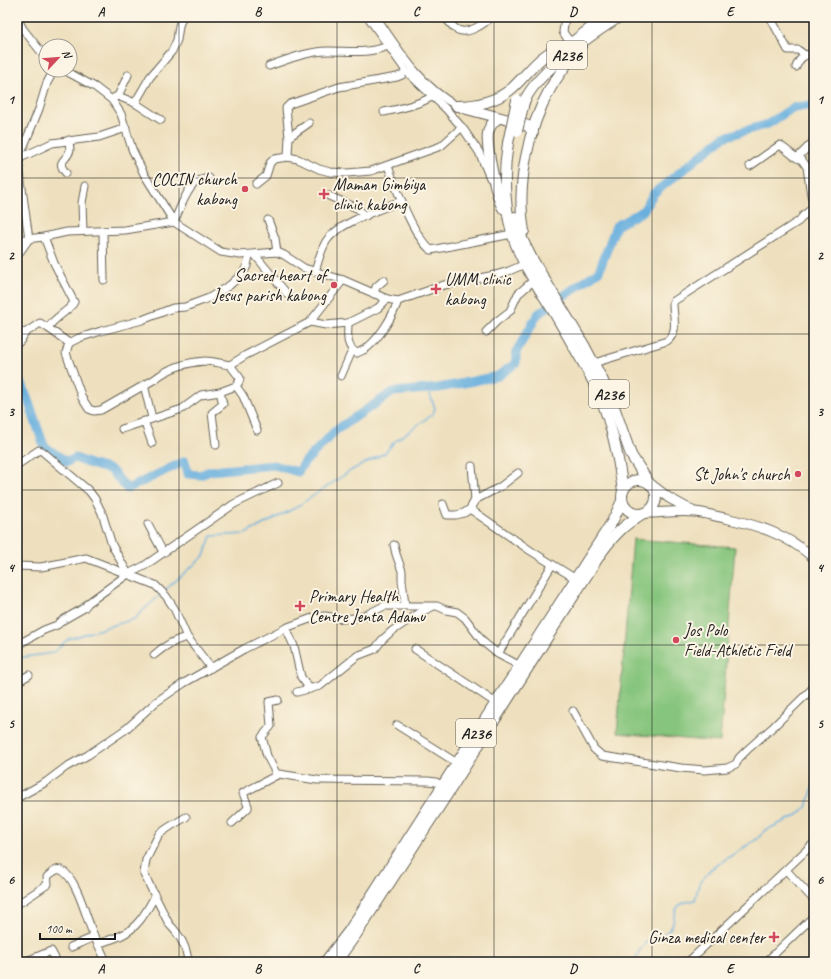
<svg xmlns="http://www.w3.org/2000/svg" width="831" height="979" viewBox="0 0 831 979" font-family="Caveat,sans-serif">
<rect width="100%" height="100%" fill="#fcf5e5"/>
<filter id="ink" filterUnits="userSpaceOnUse"><feTurbulence type="fractalNoise" baseFrequency=".025" numOctaves="2"/><feDisplacementMap in="SourceGraphic" scale="8" xChannelSelector="R" yChannelSelector="G"/><feConvolveMatrix kernelMatrix="1 2 1 2 8 2 1 2 1" color-interpolation-filters="sRGB"/></filter>
<filter id="wash" filterUnits="userSpaceOnUse"><feTurbulence type="fractalNoise" baseFrequency=".012" numOctaves="4" result="noise"/><feDisplacementMap in="SourceGraphic" scale="16" xChannelSelector="R" yChannelSelector="G"/><feGaussianBlur stdDeviation="0.9" result="paint"/><feColorMatrix in="noise" values="0 0 0 0 0 0 0 0 0 0 0 0 0 0 0 0 0 1.4 0 .05"/><feComposite in="paint" operator="in"/></filter>
<g filter="url(#wash)">
<rect width="100%" height="100%" fill="#eee0be"/>
<polygon fill="#86c57d" stroke="#51704c" points="633,539 735,547 720,742 617,733"/>
<g fill="none" stroke-linecap="round" stroke-linejoin="round">
<g stroke="#67afde" stroke-width="1.5">
<polyline points="164,591 204,556 211,536 245,534 295,508 350,471 385,453 394,442 433,414 435,408 431,398 429,389"/>
<polyline points="17,658 53,653 68,639 134,619 160,595"/>
<path d="M635 962C637 951 645 941 656 936 659 935 664 934 667 932 681 920 665 904 695 900L699 884 711 869 757 839 766 830 798 815 806 807 809 801 814 783"/>
</g>
<polyline stroke="#67afde" stroke-width="9" points="17,379 23,386 44,446 67,462 75,458 90,464 111,470 127,489 185,461 188,474 200,475 210,471 274,465 298,472 305,462 336,430 393,392 439,388 498,376 516,363 516,352 538,314 599,271 616,226 643,211 654,193 724,137 768,124 794,107 814,105"/>
</g>
</g>
<g filter="url(#ink)">
<g fill="none" stroke-linecap="round" stroke-linejoin="round">
<g stroke="#666155" stroke-width="9">
<g id="minor">
<polyline points="368,17 406,71 447,110 464,130 479,152 490,178"/>
<path d="M376 17C399 50 421 87 457 106"/>
<path d="M445 17C448 21 452 26 456 29 467 36 484 24 491 17"/>
<polyline points="565,17 563,32 567,38 572,42"/>
<polyline points="770,17 788,50 798,50 805,55"/>
<polyline points="17,18 23,29 46,58"/>
<path d="M269 66C288 59 309 51 329 51 350 51 368 54 388 46"/>
<path d="M796 67C800 57 804 55 814 53"/>
<polyline points="64,70 95,87 112,100 121,114 132,149 144,174 174,222 221,252 240,255 277,252 284,255 304,268 343,280 387,299 398,301 444,285 495,275 509,271 525,264"/>
<polyline points="118,96 128,75"/>
<polyline points="112,100 115,97 118,96 135,103 150,77 172,51 177,40 179,26 182,17"/>
<polyline points="135,103 161,120"/>
<path d="M384 112C400 109 417 105 432 97"/>
<polyline points="289,137 309,123"/>
<polyline points="288,157 289,137 286,108 290,104 339,87 397,77 402,75 406,71"/>
<polyline points="797,158 814,141"/>
<polyline points="18,159 52,143 99,137 126,128"/>
<path d="M388 166C396 188 413 236 431 250L512 234"/>
<polyline points="750,166 780,145 794,156 802,160 807,167 811,195 814,205"/>
<path d="M66 173C55 160 67 162 70 150 70 148 69 143 69 140"/>
<polyline points="256,184 266,176 270,163 274,159 288,157 298,159 319,169 330,172 347,173 371,171 441,146 462,127"/>
<polyline points="329,196 357,208 366,216"/>
<polyline points="268,220 275,238 277,252"/>
<polyline points="83,231 82,203 85,186"/>
<polyline points="103,232 104,280"/>
<path d="M44 237 54 263 74 302C71 310 54 317 48 328"/>
<path d="M17 240 44 237 67 232 125 230 174 222C179 211 186 190 196 182 200 180 205 179 209 178"/>
<polyline points="255,255 288,295"/>
<polyline points="17,256 29,239 21,181 19,158 39,109 47,83 54,70"/>
<path d="M315 272C318 262 321 249 327 240 339 223 382 208 402 201"/>
<polyline points="374,294 376,287 384,280"/>
<polyline points="310,322 326,325 348,323 378,308 387,299"/>
<path d="M348 323C348 334 345 347 357 353 361 351 365 350 368 347 380 337 393 316 398 301"/>
<polyline points="17,331 25,333 40,323 48,328 69,343 79,338 101,331 142,320 173,308 185,307 209,298 230,285 243,273 247,266 249,255"/>
<polyline points="486,332 497,321 510,311 518,294 534,280"/>
<path d="M69 343 66 353 82 398 89 409 94 411 101 410 155 379C168 368 188 362 205 361 213 361 222 364 230 365L246 355 310 322 343 280"/>
<polyline points="17,344 21,340 25,333"/>
<path d="M594 363 667 341C679 332 673 317 673 304L674 301 799 221 803 216 814 207"/>
<polyline points="341,376 352,351"/>
<polyline points="144,385 152,418"/>
<polyline points="236,386 243,396 257,430"/>
<polyline points="144,421 152,443"/>
<polyline points="122,429 182,409 201,395 220,392 236,386 239,382 240,378 230,365"/>
<polyline points="216,445 212,413 223,404 220,392"/>
<polyline points="17,465 39,450 42,451 89,491 95,499 102,513 112,545 128,574"/>
<polyline points="472,466 475,500"/>
<polyline points="443,504 447,515 456,515 464,513 470,509 475,500 500,487 518,473"/>
<polyline points="470,509 531,551 576,579"/>
<polyline points="148,524 163,552"/>
<polyline points="394,545 396,554 402,571 402,580 405,605"/>
<polyline points="17,566 41,567 86,558 155,585 166,596 174,608 187,637 211,668"/>
<polyline points="286,628 294,646 301,677 310,689"/>
<polyline points="17,645 44,630 57,625 63,620 84,608 88,603 128,574 144,566 234,504 278,483"/>
<polyline points="415,649 496,703"/>
<polyline points="498,654 552,565"/>
<path d="M154 655C164 646 174 640 187 637"/>
<polyline points="17,682 29,675"/>
<polyline points="297,692 320,686 357,656 375,649 382,640 392,631 421,612 432,607"/>
<polyline points="573,711 594,749 602,756 681,768 705,770 727,768 736,764 739,758 747,750 773,727 814,687"/>
<polyline points="397,725 457,763"/>
<polyline points="277,775 267,756 262,737 271,726 269,702 278,700"/>
<polyline points="17,798 46,782 66,767 88,755 126,729 156,702 184,683 244,649 288,627 315,617 325,616 343,619 355,618 366,615 384,606 437,606 446,610 457,612 465,618 483,642 498,654 520,666"/>
<path d="M186 817 171 826 159 834 146 860 144 874 169 924C179 934 187 948 188 962"/>
<polyline points="232,823 248,808 248,806 243,793 279,774 317,780 428,781 436,782 445,787"/>
<polyline points="786,870 814,900"/>
<path d="M21 902 48 884 47 877C51 874 55 868 61 870 77 877 87 921 94 936 98 945 103 953 106 962"/>
<path d="M98 944C105 941 113 939 120 936 138 928 146 912 155 896"/>
<polyline points="71,947 94,937"/>
<polyline points="24,962 51,951 57,962"/>
<polyline points="688,962 814,843"/>
<polyline points="766,962 814,916"/>
</g>
</g>
<g stroke="#666155" stroke-width="11">
<g id="major">
<polyline points="652,485 669,498 691,510"/>
<path d="M645 513C662 513 678 510 695 512 705 513 715 516 725 518 760 526 786 534 814 558"/>
</g>
</g>
<g stroke="#666155" stroke-width="12">
<g id="highway">
<polyline points="561,51 605,17"/>
<path d="M524 102C537 72 591 35 619 17"/>
<path d="M457 106C476 106 494 102 510 90 528 75 541 50 566 47"/>
<polyline points="463,108 520,123 528,126 533,132"/>
<path d="M498 118C493 122 489 126 488 133 486 146 496 197 503 208"/>
<path d="M508 143C503 173 504 204 512 233 520 261 537 285 552 309 566 333 581 358 594 383 611 418 618 454 623 491"/>
<polyline points="515,217 523,241 531,257 584,345 602,379 613,404 631,455 649,483"/>
<path d="M524 231C516 187 528 128 550 89 559 73 571 59 582 44"/>
<circle cx="639" cy="497" r="17"/>
<polyline points="325,962 349,931 612,522 622,501"/>
<path d="M336 962 357 933 450 790 601 553C614 535 624 525 642 514"/>
</g>
</g>
<use href="#minor" stroke="#fff" stroke-width="7"/>
<use href="#major" stroke="#fff" stroke-width="9"/>
<use href="#highway" stroke="#fff" stroke-width="10"/>
<g stroke="#666155" stroke-width="12" stroke-linecap="butt">
<g id="highway-bridge">
<polyline points="517,131 524,102"/>
<polyline points="508,143 517,100"/>
</g>
</g>
<use href="#highway-bridge" stroke="#fff" stroke-width="10"/>
</g>
</g>
<path fill="none" stroke="#1c1c1c" stroke-width="1" stroke-opacity="0.55" d="M179 17V962M337 17V962M494 17V962M652 17V962M17 178H814M17 334H814M17 490H814M17 645H814M17 801H814"/>
<g fill="#d1495b" stroke="#fcf5e5" stroke-width="1.5">
<circle cx="245" cy="189" r="4"/>
<path d="M322 188h4v4h4v4h-4v4h-4v-4h-4v-4h4z"/>
<circle cx="334" cy="285" r="4"/>
<path d="M434 283h4v4h4v4h-4v4h-4v-4h-4v-4h4z"/>
<circle cx="798" cy="474" r="4"/>
<path d="M298 600h4v4h4v4h-4v4h-4v-4h-4v-4h4z"/>
<circle cx="676" cy="640" r="4"/>
<path d="M772 931h4v4h4v4h-4v4h-4v-4h-4v-4h4z"/>
</g>
<g text-anchor="middle" stroke-width="4" stroke-linejoin="round" paint-order="stroke">
<g fill="#fcf5e5" stroke="#5f5d58" stroke-width="1">
<rect x="547" y="41" width="40" height="28" rx="3"/>
<rect x="589" y="380" width="40" height="28" rx="3"/>
<rect x="456" y="719" width="40" height="28" rx="3"/>
</g>
<g font-size="16" font-weight="bold" fill="#1c1c1c">
<text x="567" y="61">A236</text>
<text x="609" y="400">A236</text>
<text x="476" y="739">A236</text>
</g>
<g font-size="17" fill="#1c1c1c" stroke="#fcf5e5" text-anchor="end">
<text x="237" y="185">COCIN church<tspan x="237" dy="20">kabong</tspan></text>
<text x="333" y="190" text-anchor="start">Maman Gimbiya<tspan x="333" dy="20">clinic kabong</tspan></text>
<text x="326" y="281">Sacred heart of<tspan x="326" dy="20">Jesus parish kabong</tspan></text>
<text x="445" y="285" text-anchor="start">UMM clinic<tspan x="445" dy="20">kabong</tspan></text>
<text x="790" y="480">St John's church</text>
<text x="309" y="602" text-anchor="start">Primary Health<tspan x="309" dy="20">Centre Jenta Adamu</tspan></text>
<text x="684" y="636" text-anchor="start">Jos Polo<tspan x="684" dy="20">Field-Athletic Field</tspan></text>
<text x="765" y="943">Ginza medical center</text>
</g>
</g>
<rect width="831" height="979" fill="none" stroke="#fcf5e5" stroke-width="44"/>
<g transform="translate(58 58) rotate(64)"><circle r="19" fill="#fcf5e5" stroke="#a29e95"/>
<path d="M0-3L7 15L0 10L-7 15Z" fill="#d1495b"/>
<text y="-6" font-size="11" font-weight="bold" text-anchor="middle" fill="#1c1c1c">N</text>
</g>
<path d="M40 933v6h75v-6" fill="none" stroke="#1c1c1c" stroke-width="2"/>
<text x="46" y="933" font-size="12" fill="#1c1c1c" stroke="#fcf5e5" stroke-width="3" paint-order="stroke">100 m</text>
<rect x="22" y="22" width="787" height="935" fill="none" stroke="#1c1c1c" stroke-width="1.5"/>
<g font-size="13" text-anchor="middle" font-weight="bold" fill="#1c1c1c">
<text x="101" y="16">A</text>
<text x="258" y="16">B</text>
<text x="416" y="16">C</text>
<text x="573" y="16">D</text>
<text x="730" y="16">E</text>
<text x="11" y="104">1</text>
<text x="820" y="104">1</text>
<text x="11" y="260">2</text>
<text x="820" y="260">2</text>
<text x="11" y="416">3</text>
<text x="820" y="416">3</text>
<text x="11" y="572">4</text>
<text x="820" y="572">4</text>
<text x="11" y="728">5</text>
<text x="820" y="728">5</text>
<text x="11" y="884">6</text>
<text x="820" y="884">6</text>
<text x="101" y="973">A</text>
<text x="258" y="973">B</text>
<text x="416" y="973">C</text>
<text x="573" y="973">D</text>
<text x="730" y="973">E</text>
</g>
</svg>
